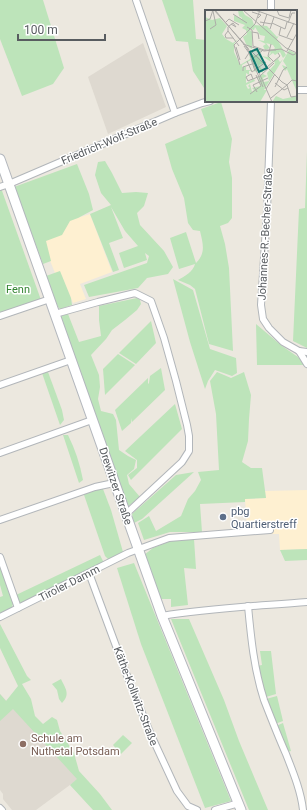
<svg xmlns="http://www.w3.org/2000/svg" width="307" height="810" viewBox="0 0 307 810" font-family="Roboto,sans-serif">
<rect width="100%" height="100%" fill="#ece8df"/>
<g fill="#fef0d1">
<polygon points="90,214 112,272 80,284 86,299 73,303 60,272 55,273 42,241 58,224"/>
<polygon points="307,490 307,549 280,550 279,534 271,534 270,528 247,530 245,499 266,498 265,491"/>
</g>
<g fill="#ded9d0">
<polygon points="143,43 166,107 108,134 88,77"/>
<polygon points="0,694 78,779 36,810 12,810 3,799 3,794 0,790"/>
</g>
<g fill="#bde4ba">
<polygon points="0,0 43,0 64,68 53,84 22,96 0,39"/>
<polygon points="162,0 193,0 196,39 206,40 206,91 193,71 188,42 176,41"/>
<path d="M221 102 232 139 229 162 232 178V218L228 223 220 226 225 244 229 268 233 351 209 344 195 289 190 285 178 280C185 276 193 272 195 264L179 269 170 238 186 232 196 263C206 253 203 244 200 231L193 230 188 223 184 198 172 169 165 144 207 126 201 109Z"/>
<polygon points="307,151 307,348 293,341 299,209 305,208"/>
<polygon points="105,161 112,173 122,193 136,192 148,193 144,206 137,213 140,225 164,251 173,267 168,274 147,278 138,288 89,297 84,285 147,263 149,256 145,253 147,260 124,268 119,253 138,246 125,231 111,207 123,238 109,243 119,270 113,272 90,214 111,205 101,193 95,175 98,162"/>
<polygon points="77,164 89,194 93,210 78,218 70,221 62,235 46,241 51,261 43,264 14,187"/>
<polygon points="1,188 41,300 0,314 0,189"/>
<polygon points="60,271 71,298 72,305 60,309 58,307 46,276"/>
<polygon points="173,279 193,290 210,349 236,358 237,373 232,376 215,370 208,381 205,389 190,342"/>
<polygon points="137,298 140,300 141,304 137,310 125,320 112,330 106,339 91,355 99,375 100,387 98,399 101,411 113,414 116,420 119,450 128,456 136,460 134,469 127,475 129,484 140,497 127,507 61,316 68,314 79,342 101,336 99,320 99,306"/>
<polygon points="151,321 156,343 136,364 119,353"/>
<polygon points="256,324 282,346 298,357 305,365 257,365"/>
<polygon points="118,354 135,365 105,395 103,369"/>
<polygon points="161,368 165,390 132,422 132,418 131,423 122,431 115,410 148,378 148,384 149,383 150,376"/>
<polygon points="48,372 62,410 64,420 60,425 42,373"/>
<polygon points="217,372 231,378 244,372 251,395 249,419 248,441 242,462 251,468 262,468 266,498 245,499 245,502 200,504 202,532 170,532 144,540 138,523 149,516 156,531 181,516 188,499 195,491 201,480 198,472 219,470 216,414 210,381"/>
<polygon points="175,404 182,429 131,480 128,475 137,468 137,460 125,451"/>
<path d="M63 435H68C75 449 80 464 83 480L79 483Z"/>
<polygon points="194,472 142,519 134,523 132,514 176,475"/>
<polygon points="99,487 103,489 111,510 123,552 109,560 105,556 83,492"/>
<polygon points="194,539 196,569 184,568 188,605 171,607 171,599 159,599 144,555 153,548 173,540"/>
<polygon points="307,549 307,560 285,561 280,550"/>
<polygon points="100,555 104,563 21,604 16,595"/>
<polygon points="134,563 231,801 205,808 141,644 117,568"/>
<polygon points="0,567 13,604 11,609 4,613 0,613 0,597 3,596 0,585"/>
<polygon points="171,619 189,619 224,700 239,741 268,810 249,810"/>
<polygon points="0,624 27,676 31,680 22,684 31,699 35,716 43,724 52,717 57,720 60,731 74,753 79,771 100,794 112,810 93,810 70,785 77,779 13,709 0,721 0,694 6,701 18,686 0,648"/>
<polygon points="260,651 271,651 276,694 266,697 257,666 262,665"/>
<path d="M61 679C65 688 71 694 62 703L59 699 57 690 52 684Z"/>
<polygon points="277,696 283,721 275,724 266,699"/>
<polygon points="283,723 291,751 287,752 276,726"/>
<polygon points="123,735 132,743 121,754 113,745"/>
</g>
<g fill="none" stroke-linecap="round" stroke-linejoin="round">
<g stroke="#b2b6ba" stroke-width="8">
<g id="street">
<polyline points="136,0 175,113"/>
<polyline points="271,0 271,11"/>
<polyline points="296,90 307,90"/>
<polyline points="271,101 267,211 261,305 263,319 269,328 283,342 299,351 307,364"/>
<polyline points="0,187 9,184 175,113 202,103 210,101"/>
<polyline points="55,314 98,302 135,293 151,301 164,338 176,381 187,425 189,436 189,451 182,462 126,514"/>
<polyline points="0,316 50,299"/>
<polyline points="299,351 307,352"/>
<polyline points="0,385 71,360"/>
<polyline points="0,453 92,420"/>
<polyline points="0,520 95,487 114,483"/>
<polyline points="0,557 18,608"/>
<polyline points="89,573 126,673 151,735 177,791 188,806 197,810"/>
<path d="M248 606C251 638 254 669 264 700 271 718 278 736 286 754 293 772 301 791 303 810"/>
<path d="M162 616C210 608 259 606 307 602"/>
<polyline points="0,617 128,553 169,538 270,530"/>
<polyline points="0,808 2,810"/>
<polyline points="215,810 239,803"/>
</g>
</g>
<g stroke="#b3b7bd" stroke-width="11">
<polyline id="secondary" points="0,159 162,616 241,810"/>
</g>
<use href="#street" stroke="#fff" stroke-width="6"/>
<use href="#secondary" stroke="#fff" stroke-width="9"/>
</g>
<circle fill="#5c6f8a" stroke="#fff" stroke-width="1.5" cx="223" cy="517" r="4"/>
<circle fill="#8d6e63" stroke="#fff" stroke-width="1.5" cx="23" cy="744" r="4"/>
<g text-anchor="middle" stroke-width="3" stroke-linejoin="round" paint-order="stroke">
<g font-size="11" fill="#585c60" stroke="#fff">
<text transform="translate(109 141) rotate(-23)" y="4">Friedrich-Wolf-Straße</text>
<text transform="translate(265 234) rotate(-87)" y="4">Johannes-R.-Becher-Straße</text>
<text transform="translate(116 486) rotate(71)" y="4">Drewitzer Straße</text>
<text transform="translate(69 583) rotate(-27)" y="4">Tiroler Damm</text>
<text transform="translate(136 696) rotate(69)" y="4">Käthe-Kollwitz-Straße</text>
</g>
<g font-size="11" fill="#358533" stroke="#fff">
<text x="18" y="293">Fenn</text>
</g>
<g font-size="11" fill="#4e5e75" stroke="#fff" text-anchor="start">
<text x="231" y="515">pbg<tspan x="231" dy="13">Quartierstreff</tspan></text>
</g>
<g font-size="11" fill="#785e54" stroke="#fff" text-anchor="start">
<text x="31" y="742">Schule am<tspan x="31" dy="13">Nuthetal Potsdam</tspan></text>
</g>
</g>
<g transform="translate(205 10)">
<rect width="92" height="92" fill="#ece8df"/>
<path d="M33 0H37L40 5 47 9 49 15 62 16 72 27 74 25 72 29 81 45 78 48 75 42 70 45 68 43 64 46 66 52 57 46 62 47 66 43 64 41 71 39 68 40 70 38 68 35 61 33 65 38 60 40 58 36 61 34 53 30 59 31 60 26 55 25 50 17 49 20 43 18 47 22V39L57 41 53 42 57 45 53 46 57 51 61 52 54 55 59 63 56 62 51 52 53 61 49 62 50 61 46 50 37 55 38 60V57H41V60H49L44 61V65L41 63V73L49 69 50 71 41 75 43 79 45 78 43 76 45 74 47 82 49 80 47 78 56 76 53 67 58 64 62 66 58 68 59 72 64 71 62 63 70 54 69 51 75 47 73 49 75 52 78 49 59 80H62L55 92H0V7L7 10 15 8 22 16 17 24 21 29 28 33 33 29 29 34V42L35 55 45 49 44 43 52 46 54 43 45 38 41 34 38 27 42 24 41 20 37 18 40 15 29 11V5L37 9V8L34 6ZM84 40 92 44V82L82 59 80 61 77 55 82 57 78 51ZM71 86 78 89 92 86V92H67Z" fill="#bde4ba"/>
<path fill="none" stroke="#adaca8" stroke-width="1" d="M4 0 8 1 11 15 5 19M9 0 43 38 67 92M10 0 42 38 58 77M38 0 81 38 92 43M50 0 92 15M72 0 74 5 84 8 86 0M47 2 56 5 53 8M28 4 42 13M0 11 5 9 8 0M21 12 24 9 34 15M55 12 67 14M67 13 80 19 82 12M83 13 87 3H90M26 14 31 17 28 13 24 16 23 17V21L34 36M58 16 62 4M42 17 47 20 48 36M76 17 74 25 88 30M65 19 69 7M23 21 20 25 21 28H28M47 22 53 23 54 29M82 27 89 13M38 34 59 41 76 39 88 45 92 43M66 34 63 46 68 51M39 36 44 43 40 49M48 36 59 40H71M31 37 35 50M45 40 77 72 82 75 87 70 92 71M82 41 92 23M46 49 50 61M47 49 57 41M42 51 47 62 61 52M35 55 29 35 50 14 55 0M62 57 75 46 73 43M38 61V57L50 53M48 69 46 64 41 67 43 71 45 70 48 69 55 66 69 53M70 73 79 80 83 78M82 75 86 87 92 86M70 77 78 60 82 57M61 79 70 64M52 82 48 75 63 68M45 84 56 76 51 65M66 88 82 75"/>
<path fill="#0f766e" fill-opacity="0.15" stroke="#0f766e" stroke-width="2" d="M52 39 62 58 54 62 45 42Z"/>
<rect width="92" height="92" fill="none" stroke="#585c60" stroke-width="2"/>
</g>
<path d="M18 34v6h87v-6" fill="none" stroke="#585c60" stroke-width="2"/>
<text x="24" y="34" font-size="12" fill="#585c60" stroke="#ffffff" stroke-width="3" paint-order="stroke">100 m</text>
</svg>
